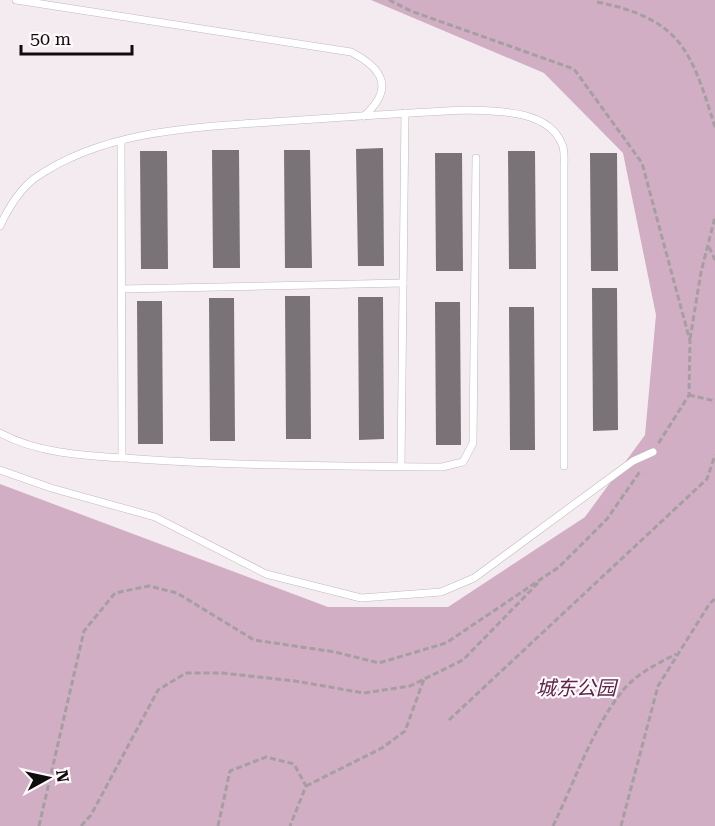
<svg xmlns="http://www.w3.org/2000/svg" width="715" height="826" viewBox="0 0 715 826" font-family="'Roboto Serif','Noto Sans SC',serif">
<rect width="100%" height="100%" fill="#f3ebef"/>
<polygon fill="#d1aec3" points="371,0 715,0 715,826 0,826 0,484 328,607 448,607 585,517 645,435 656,315 623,153 544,73"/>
<g fill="#797377">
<polygon points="383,148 384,266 358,266 356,149"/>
<polygon points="212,150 239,150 240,268 213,268"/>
<polygon points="284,150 310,150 312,268 285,268"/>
<polygon points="140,151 167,151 168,269 141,269"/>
<polygon points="508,151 535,151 536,269 509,269"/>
<polygon points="435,153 462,153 463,271 436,271"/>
<polygon points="590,153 617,153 618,271 591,271"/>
<polygon points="592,288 617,288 618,430 593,431"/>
<polygon points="285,296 310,296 311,439 286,439"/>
<polygon points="358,297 383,297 384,439 359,440"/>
<polygon points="209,298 234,298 235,441 210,441"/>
<polygon points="137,301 162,301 163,444 138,444"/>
<polygon points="435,302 460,302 461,445 436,445"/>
<polygon points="509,307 534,307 535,450 510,450"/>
</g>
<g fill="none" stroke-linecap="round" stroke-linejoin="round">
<g stroke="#c0b9bd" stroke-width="8">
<g id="lane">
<path d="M16 0 351 52C384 69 394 89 364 116"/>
<polyline points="121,141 122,458"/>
<path d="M0 226C8 209 20 189 35 178 107 128 202 127 286 121 346 117 405 113 465 110 495 111 548 109 562 144 565 150 564 160 564 167V466"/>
<polyline points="122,289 403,283"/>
<path d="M0 433C40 455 93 456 138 459 239 466 340 466 442 467L463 462 473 443 476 158"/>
<polyline points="401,466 405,113"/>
<polyline points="0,470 51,488 155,517 266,574 361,598 441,592 474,578 633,461 653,452"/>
</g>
</g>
<g stroke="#a59fa2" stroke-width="3" stroke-dasharray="6 3" stroke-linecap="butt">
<polyline points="389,0 411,11 574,69 642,163 690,341 689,395 658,444"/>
<path d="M597 2C681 19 691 50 715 127"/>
<polyline points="709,247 715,260"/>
<polyline points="690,339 701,272 715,217"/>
<polyline points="689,395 715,401"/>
<polyline points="449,720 707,479 715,455"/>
<polyline points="306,786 382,748 405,731 424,679"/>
<polyline points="39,826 84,631 115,593 149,586 177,593 254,640 335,652 379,663 446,643 559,567 607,519 641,470"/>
<polyline points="81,826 91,815 158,690 186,673 222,673 295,681 364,693 410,686 463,660 539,582"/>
<polyline points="218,826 230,771 266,757 294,764 306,786 290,826"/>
<path d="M553 826C574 783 591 732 620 694 634 675 655 665 676 654"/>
<polyline points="621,826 658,686 710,603 715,599"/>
</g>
<use href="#lane" stroke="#fff" stroke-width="7"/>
</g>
<g text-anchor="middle" stroke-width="4.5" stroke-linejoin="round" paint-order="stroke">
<g font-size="20" font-style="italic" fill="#5d244c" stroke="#fff9fc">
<text x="576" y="695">城东公园</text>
</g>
</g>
<g transform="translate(48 778) rotate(82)" stroke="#fff9fc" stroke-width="4.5" paint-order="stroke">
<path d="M0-4.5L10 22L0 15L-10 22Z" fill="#0f0c0e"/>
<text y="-9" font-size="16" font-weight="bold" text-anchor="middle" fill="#0f0c0e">N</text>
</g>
<path d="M21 45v9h111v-9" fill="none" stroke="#0f0c0e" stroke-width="3"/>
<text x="30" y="45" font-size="18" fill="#0f0c0e" stroke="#fff9fc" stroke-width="4.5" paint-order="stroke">50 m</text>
</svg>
